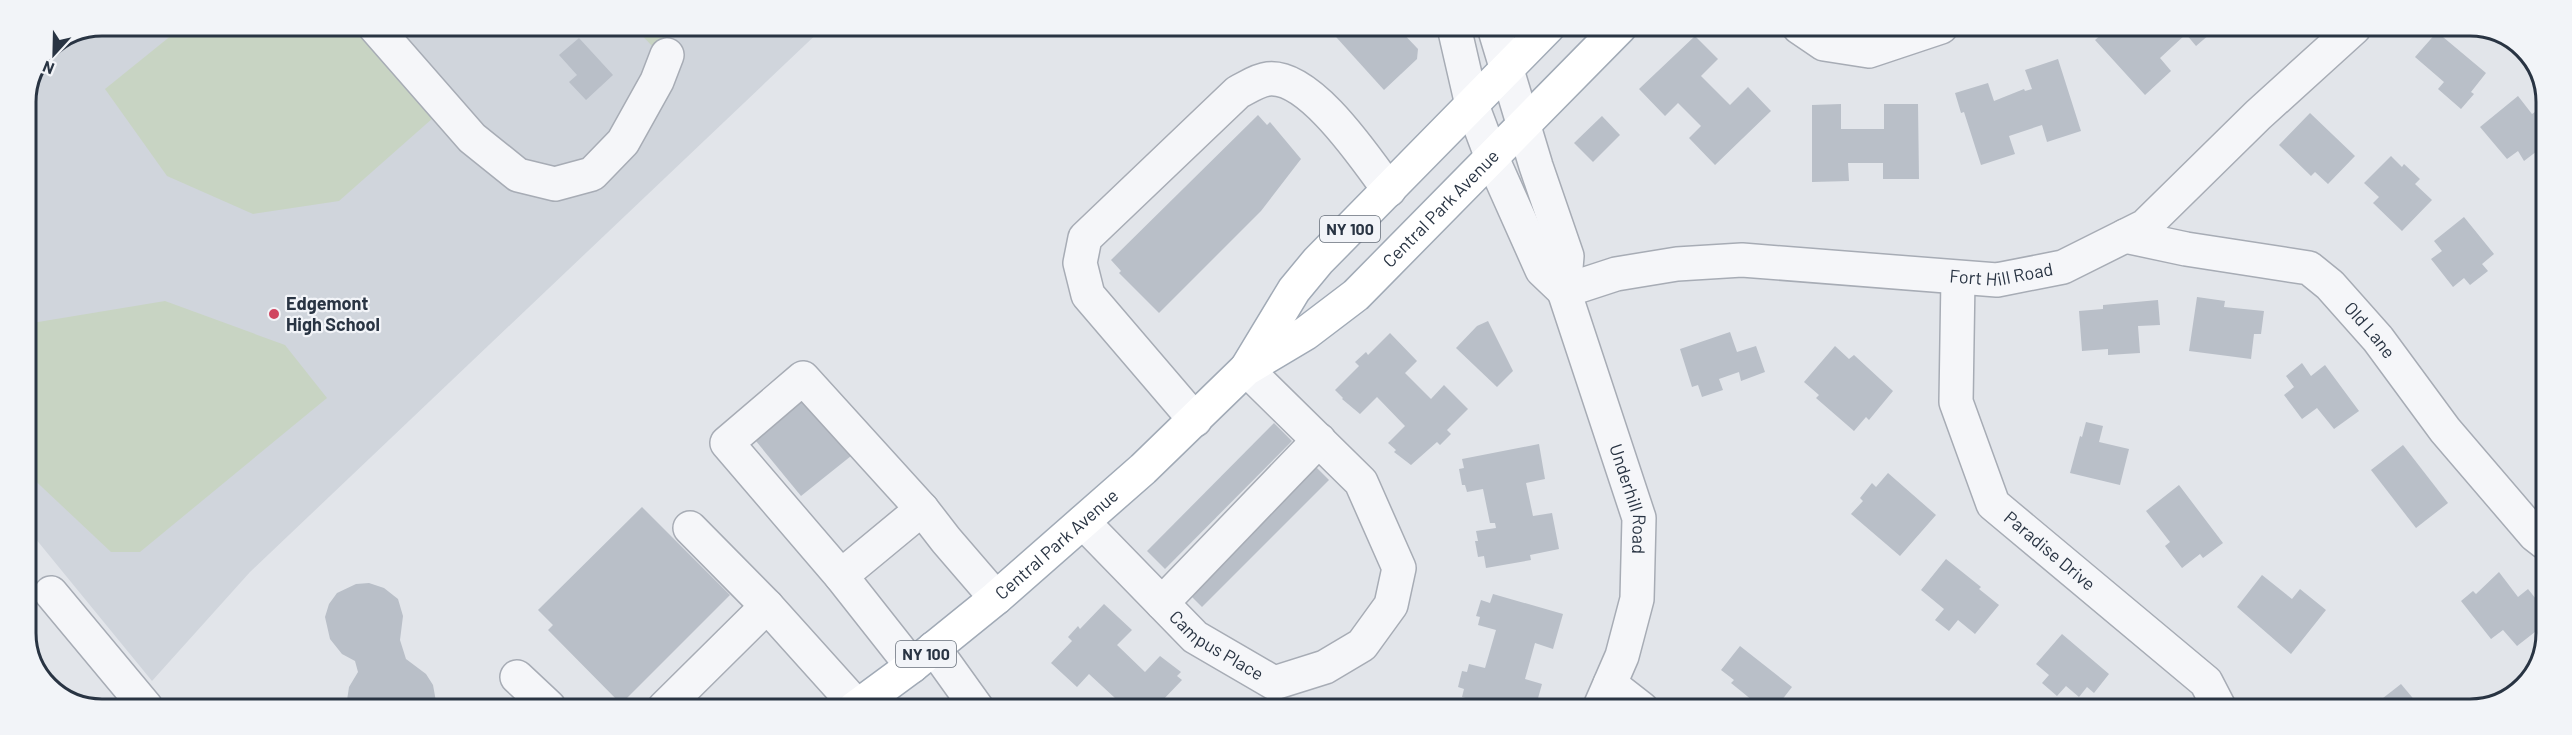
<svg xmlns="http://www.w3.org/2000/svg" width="2572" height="735" viewBox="0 0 2572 735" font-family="Barlow,sans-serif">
<rect width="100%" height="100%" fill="#e2e5ea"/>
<polygon fill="#d0d5dc" points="102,26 825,26 250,572 152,681 26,527 26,102 48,48"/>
<g fill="#c8d4c3">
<polygon points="183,26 383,26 450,103 339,201 253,214 167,176 105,89"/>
<polygon points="633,26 680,26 655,49"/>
<polygon points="165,301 285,345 327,398 140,552 111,552 26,472 26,324"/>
</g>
<g fill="#b9bfc8">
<polygon points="1327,27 1397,27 1418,49 1417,59 1384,90"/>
<polygon points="2109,28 2217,28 2196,46 2186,34 2160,58 2171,71 2145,95 2095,40"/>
<polygon points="2437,32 2486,73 2471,92 2474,94 2461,109 2438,89 2444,82 2415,57"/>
<polygon points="1695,36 1718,59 1701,76 1730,105 1748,87 1771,111 1715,165 1689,138 1701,126 1678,103 1665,116 1639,89"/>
<polygon points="579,38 613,75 586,100 569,82 577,75 559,55"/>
<polygon points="2058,59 2081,131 2047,142 2042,125 2009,136 2015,154 1981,165 1964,112 1961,113 1955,93 1988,83 1994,101 2024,89 2025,91 2032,89 2025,70"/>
<polygon points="2518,96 2532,114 2541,108 2546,114 2546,152 2541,148 2524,161 2518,151 2507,159 2480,127"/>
<polygon points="1841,104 1841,129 1884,129 1884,104 1918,104 1919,179 1883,179 1883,163 1848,163 1849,181 1812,182 1812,105"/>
<polygon points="2310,113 2355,156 2328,184 2315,172 2311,176 2279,145"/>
<polygon points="1258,115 1267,125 1270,122 1301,159 1261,211 1159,313 1119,273 1121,271 1111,260"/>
<polygon points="1602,116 1620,135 1593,162 1574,143"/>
<polygon points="2391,156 2402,167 2404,164 2420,179 2415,184 2432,200 2402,231 2373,203 2379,197 2364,183"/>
<polygon points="2464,217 2494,254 2482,264 2488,271 2470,285 2464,278 2453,287 2431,259 2442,251 2434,241"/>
<polygon points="2197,297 2225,301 2224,307 2264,311 2261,334 2254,334 2251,359 2189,351"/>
<polygon points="2158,300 2160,325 2138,326 2140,353 2108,355 2108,349 2082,351 2079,311 2103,309 2103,305"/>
<polygon points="1488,321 1513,371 1497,387 1456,348 1477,326"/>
<polygon points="1730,332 1737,352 1756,346 1765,372 1741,381 1739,372 1719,379 1723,390 1702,397 1698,385 1692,387 1680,349"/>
<polygon points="1390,333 1417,361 1405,373 1431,399 1444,385 1468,409 1447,430 1451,434 1440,445 1437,442 1411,465 1394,452 1396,450 1388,443 1405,426 1377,397 1360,414 1342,399 1343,398 1335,390 1359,366 1355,362 1366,352 1368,355"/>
<polygon points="1835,346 1849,359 1854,355 1893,391 1869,420 1866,417 1854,431 1816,398 1819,395 1804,382"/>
<polygon points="2302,363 2311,376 2325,365 2359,411 2334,429 2317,408 2302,419 2284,395 2294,387 2286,376"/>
<polygon points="810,394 856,452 801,496 751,435"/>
<polygon points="2086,422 2103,426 2099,442 2129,449 2120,485 2070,473 2080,436 2082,437"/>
<polygon points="1274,423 1292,441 1165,569 1147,551"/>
<polygon points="1539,444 1545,479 1526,483 1533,516 1552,513 1559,549 1530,555 1531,560 1486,568 1484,556 1478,557 1475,541 1478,541 1476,531 1496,528 1495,523 1490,523 1483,489 1467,492 1465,485 1462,485 1459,469 1464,468 1462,459"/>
<polygon points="2403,445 2448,503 2416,528 2371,470"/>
<polygon points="1313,464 1329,480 1202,607 1185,590"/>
<polygon points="1888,473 1936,515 1900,556 1851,514 1863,501 1860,498 1872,483 1876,487"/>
<polygon points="2179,485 2223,543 2203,558 2200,554 2182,568 2165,546 2170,542 2146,511"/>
<polygon points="642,507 730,595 621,704 548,630 553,625 538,610"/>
<polygon points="1946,559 1981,587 1979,589 1999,605 1975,634 1958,620 1949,631 1935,620 1944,609 1921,590"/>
<polygon points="2499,572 2518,597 2528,589 2544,609 2544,625 2517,646 2503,630 2491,639 2461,601 2473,591 2476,594"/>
<polygon points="2262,575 2292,599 2300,589 2326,610 2291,654 2237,607"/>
<polygon points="369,583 384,588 398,599 403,616 400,640 406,659 426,674 433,685 437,707 346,707 349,687 358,672 355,661 342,654 330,639 325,617 329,604 337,593 356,584"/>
<polygon points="1493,594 1563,614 1553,649 1535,643 1525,679 1542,684 1535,709 1501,708 1462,697 1464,689 1458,687 1462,671 1467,672 1469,664 1485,668 1496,630 1478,625 1480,617 1476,616 1481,600 1490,603"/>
<polygon points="1104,604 1132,630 1117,645 1145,672 1160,656 1181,672 1177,676 1182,680 1161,702 1165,706 1163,708 1105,708 1115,698 1089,674 1077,687 1051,663 1072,641 1068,637 1078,626 1080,629"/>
<polygon points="2062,634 2109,674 2094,693 2087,687 2079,697 2066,686 2057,696 2042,683 2049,675 2036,664"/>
<polygon points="1740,646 1792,687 1775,709 1763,709 1731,683 1734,680 1721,670"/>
<polygon points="37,665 57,688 61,685 74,701 44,683"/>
<polygon points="2401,684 2422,709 2369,709"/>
<polygon points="1199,701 1218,708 1196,708"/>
</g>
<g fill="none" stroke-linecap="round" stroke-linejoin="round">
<g stroke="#a7acb5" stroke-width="36">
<g id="minor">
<polyline points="374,26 472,138 518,175 555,184 592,174 623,142 657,81 667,55"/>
<polyline points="1454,27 1472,105 1492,158 1542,270 1564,291"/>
<path id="s1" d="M1494 27 1536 166 1567 256 1564 291 1639 518 1637 599 1622 656 1599 709"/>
<polyline points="1799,27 1824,44 1869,51 1941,27"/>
<path id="s2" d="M2125 236 2186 249 2309 268 2330 285 2378 339 2445 430 2535 535 2544 542"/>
<path id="s3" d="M1958 278 1956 402 1993 504 2206 682 2220 709"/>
<path id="s4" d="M1564 291 1616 274 1677 264 1742 260 1997 280 2063 267 2145 226 2258 115 2354 28"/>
<path d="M1195 420 1088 295 1080 263 1085 238 1238 92C1246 88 1258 80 1268 79 1310 74 1366 159 1389 190"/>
<path id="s5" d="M1083 522 1195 637 1274 683 1325 667 1362 645 1391 605 1399 568 1361 482 1246 369"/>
<polyline points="690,528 767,606"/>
<polyline points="841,576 922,509"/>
<polyline points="51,593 146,707"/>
<polyline points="1162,603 1319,440"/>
<polyline points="934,648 977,708"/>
<polyline points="912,666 841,576 727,443 803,378 922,509 946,540 996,598"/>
<polyline points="517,677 549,707"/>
<polyline points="1610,684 1642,709"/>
<polyline points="664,708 767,606 857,706"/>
</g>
</g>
<g stroke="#a1aab6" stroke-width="36">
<g id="major">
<polyline points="1248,366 1294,290 1318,261 1548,27"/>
<path id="s6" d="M855 708 912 666 996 598 1143 469 1246 369 1306 333 1356 295 1620 27"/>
</g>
</g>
<use href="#minor" stroke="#f5f6f9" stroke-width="33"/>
<use href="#major" stroke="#fff" stroke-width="33"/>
</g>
<circle fill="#d04660" stroke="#f2f4f8" stroke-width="2" cx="274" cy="314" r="6"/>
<g text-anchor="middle" stroke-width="4.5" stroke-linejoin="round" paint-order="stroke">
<g fill="#f2f4f8" stroke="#656e79" stroke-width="1.5">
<rect x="1320" y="216" width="60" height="26" rx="4.5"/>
<rect x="896" y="641" width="60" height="26" rx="4.5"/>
</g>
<g font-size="16" font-weight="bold" fill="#293443">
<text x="1350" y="235">NY 100</text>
<text x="926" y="660">NY 100</text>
</g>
<g font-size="18" fill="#293443" stroke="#f2f4f8">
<text dy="6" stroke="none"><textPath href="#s6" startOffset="772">Central Park Avenue</textPath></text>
<text dy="6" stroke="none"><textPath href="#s4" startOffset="442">Fort Hill Road</textPath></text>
<text dy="6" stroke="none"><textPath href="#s2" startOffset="274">Old Lane</textPath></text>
<text dy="6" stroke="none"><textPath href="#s1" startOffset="494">Underhill Road</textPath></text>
<text dy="6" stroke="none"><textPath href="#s6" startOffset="260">Central Park Avenue</textPath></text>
<text dy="6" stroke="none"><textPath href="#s3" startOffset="306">Paradise Drive</textPath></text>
<text dy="6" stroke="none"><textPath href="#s5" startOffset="183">Campus Place</textPath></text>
</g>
<g font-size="18" font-weight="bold" fill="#293443" stroke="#f2f4f8" text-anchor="start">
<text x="286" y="310">Edgemont<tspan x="286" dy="21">High School</tspan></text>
</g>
</g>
<path d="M0 0H2572V735H0ZM102 36H2470A66 66 0 0 1 2536 102V633A66 66 0 0 1 2470 699H102A66 66 0 0 1 36 633V102A66 66 0 0 1 102 36Z" fill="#f2f4f8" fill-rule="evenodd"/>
<path fill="none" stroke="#293443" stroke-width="3" d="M102 36H2470A66 66 0 0 1 2536 102V633A66 66 0 0 1 2470 699H102A66 66 0 0 1 36 633V102A66 66 0 0 1 102 36Z"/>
<g transform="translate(54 54) rotate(202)" stroke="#f2f4f8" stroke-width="4.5" paint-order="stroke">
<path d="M0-4.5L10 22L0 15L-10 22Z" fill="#293443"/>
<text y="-9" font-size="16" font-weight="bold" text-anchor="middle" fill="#293443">N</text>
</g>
</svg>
